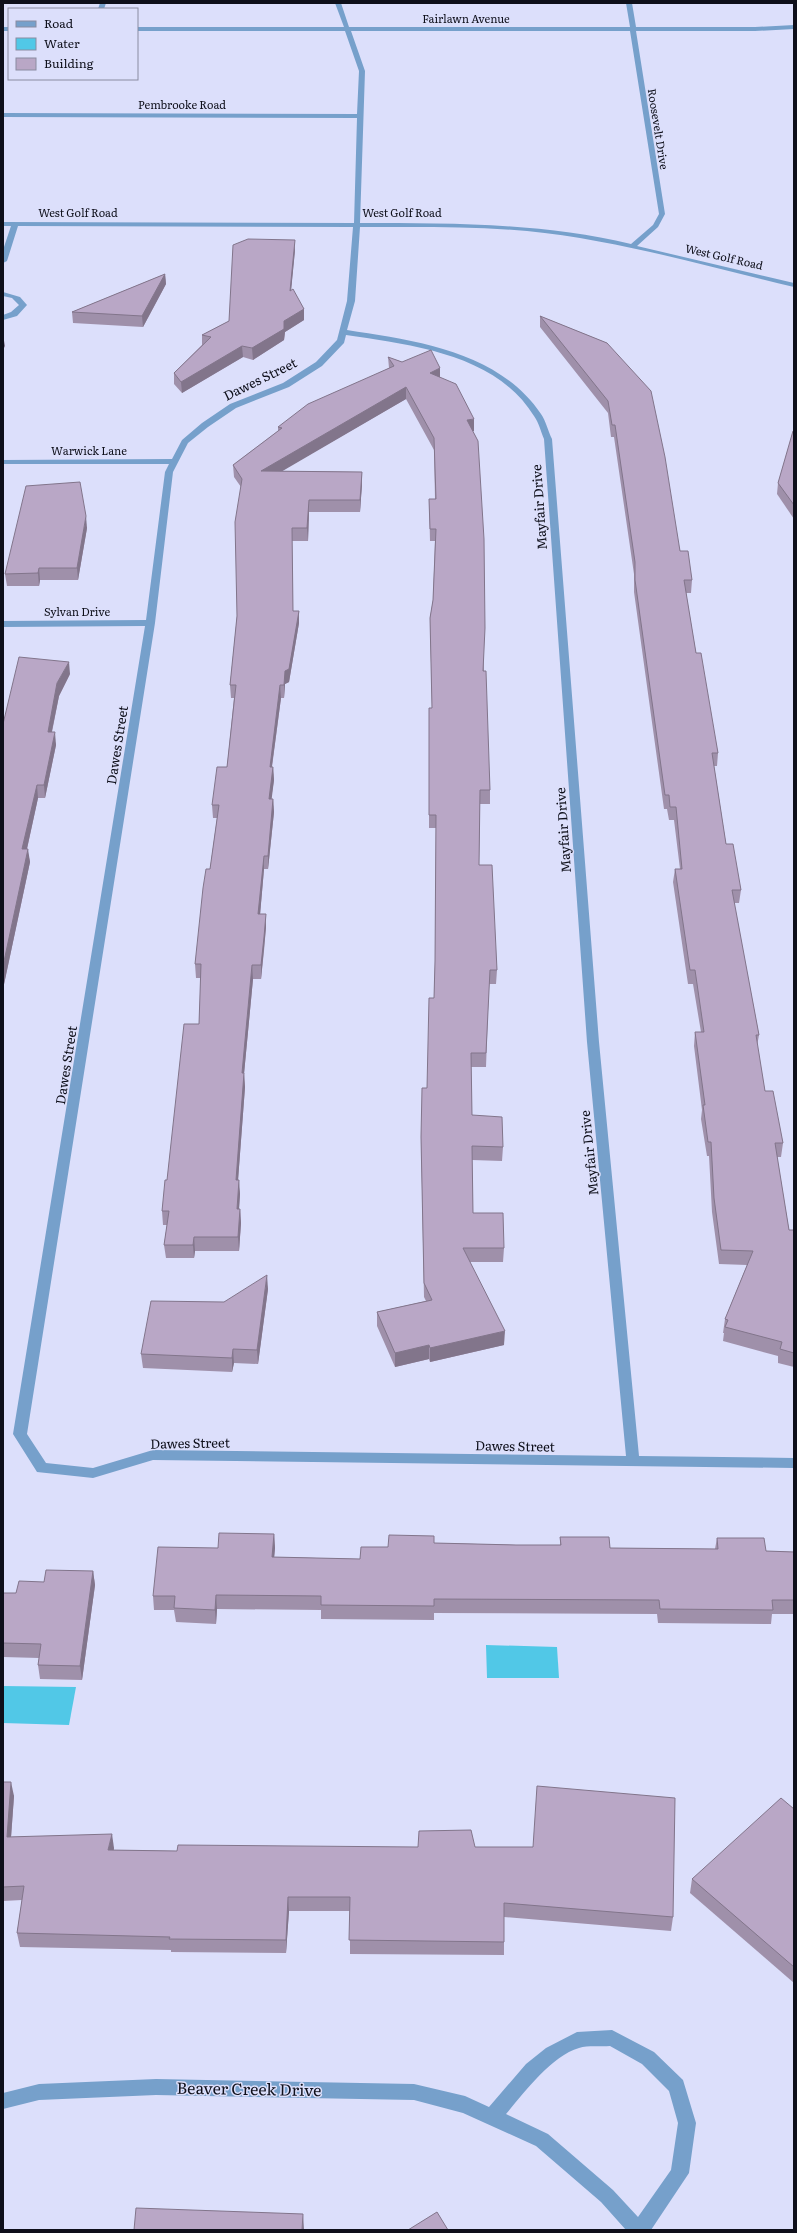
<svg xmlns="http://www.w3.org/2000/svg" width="797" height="2233" viewBox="0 0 797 2233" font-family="Literata,serif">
<rect width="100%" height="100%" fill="#dcdffb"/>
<g fill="#51c8e7">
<polygon points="486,1645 557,1647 559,1678 487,1678"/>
<polygon points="3,1686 76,1687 69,1725 3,1723"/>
</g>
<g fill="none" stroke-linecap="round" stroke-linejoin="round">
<g fill="#76a0cb" fill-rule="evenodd">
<polygon points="100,3 106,3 104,9 98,9"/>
<path d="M335 3H341L349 27H630L626 3H632L636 27H755L794 25V29L755 31H636L665 214 658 227 637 246 794 283V287C706 266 617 240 527 231 472 226 416 227 360 227L355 301 347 330C417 341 498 351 541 414 546 421 548 431 552 439L599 1042 639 1456 794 1458V1468L153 1460 93 1478 37 1472 13 1434 145 626 3 627V621L146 620 165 472 169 464H3V460L172 459 182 440 202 423 230 404 283 383 316 362 337 340 347 301 353 227 18 226 7 261 3 263V250L11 226H3V222L354 223 357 118 3 117V113L357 114 359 71 345 31H137V27H344ZM351 31H630L659 214 653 225 631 244C542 223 451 223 360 223L365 71ZM346 335C412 345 496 354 534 416 539 423 541 432 544 439L587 1042 626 1456 153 1450 93 1468 46 1463 27 1434 155 623 173 472 188 443 208 427 236 408 289 387 322 366 344 343Z"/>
<rect x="3" y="27" width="6" height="4"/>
<polygon points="3,292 20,297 27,305 17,316 3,320 3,315 11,312 19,305 12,298 3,296"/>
<path d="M612 2030 654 2052 683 2080 696 2123 689 2173 651 2230H626L601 2202 536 2146 463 2113 414 2100 156 2095 39 2100 3 2109V2093L39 2084 156 2079 414 2084 465 2096 489 2107 526 2064 546 2048 577 2032ZM610 2046 642 2064 669 2091 678 2123 671 2170 638 2217 613 2190 548 2134 506 2114C524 2093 551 2056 579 2048 588 2045 601 2047 610 2046Z"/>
</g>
</g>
<g fill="#9f90aa">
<polygon points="295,250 291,290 304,309 304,320 285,332 284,340 253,360 243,357 182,393 174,384 174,373 202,345 202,335 229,321"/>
<polygon points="165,274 166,284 143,327 73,323 72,312"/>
<polygon points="540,316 607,343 680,551 692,580 691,593 686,593 696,653 718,753 717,766 714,766 726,844 741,890 739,903 734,903 759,1035 757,1046 765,1091 783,1143 781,1157 777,1157 789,1230 794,1230 794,1367 778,1363 778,1356 723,1341 724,1333 723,1333 725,1319 747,1265 719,1264 712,1212 709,1156 707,1156 701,1119 702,1110 694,1046 695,1032 701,1032 693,984 688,984 673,882 675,869 680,869 674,820 669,820 667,809 664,809 634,592 634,574 614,437 611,437 608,413 540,327"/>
<polygon points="388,357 402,362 440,368 440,377 474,431 473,431 484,671 490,790 490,804 480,804 479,865 497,970 496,984 489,984 486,1067 471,1067 472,1115 503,1147 502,1161 472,1160 473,1213 504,1248 503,1262 470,1262 504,1345 430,1362 429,1359 395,1367 377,1326 377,1312 426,1301 424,1297 421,1137 427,1088 434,998 435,965 436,828 429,828 429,708 432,708 430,618 433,600 435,541 430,541 429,499 435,499 434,450 406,399 281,471 362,472 362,484 360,512 309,512 308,541 292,541 293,611 299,611 299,623 289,682 285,684 284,698 281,698 272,767 273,767 274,780 271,799 273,799 274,812 268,869 264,869 260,914 266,927 264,951 261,979 253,979 244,1074 245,1087 238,1180 240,1194 239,1209 240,1209 241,1223 239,1251 195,1251 194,1258 166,1258 164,1245 167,1225 163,1225 162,1211 199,1024 201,978 196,978 195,964 210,869 217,818 213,818 212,805 227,767 234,698 231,698 230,685 237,616 241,487 234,477 233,465 278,431 278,427 389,368"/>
<polygon points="794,431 794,519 777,494 778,483"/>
<polygon points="87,528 78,580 40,580 39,586 7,586 5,574"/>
<polygon points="70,674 59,696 52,732 56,745 45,798 38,798 27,849 30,862 3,989 3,724"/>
<polygon points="268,1289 258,1364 234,1363 232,1372 143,1368 141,1354 224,1302"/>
<polygon points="274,1534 275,1548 274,1557 360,1559 388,1547 434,1543 516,1545 560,1545 560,1537 610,1548 715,1549 717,1538 766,1551 794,1552 794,1614 772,1614 771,1624 658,1623 657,1614 434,1613 434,1620 321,1619 321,1610 217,1609 216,1624 176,1622 174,1610 154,1610 153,1596 218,1548"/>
<polygon points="93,1571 95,1585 82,1680 40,1679 38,1665 39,1658 3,1657 3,1593 16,1593 44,1582"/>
<polygon points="3,1782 14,1796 11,1837 114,1848 114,1850 177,1851 418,1847 475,1847 673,1917 671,1931 504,1917 504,1955 350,1954 350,1911 289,1911 286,1953 171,1952 171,1950 20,1947 17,1933 22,1900 3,1901"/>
<polygon points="794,1809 794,1983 690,1893 692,1879"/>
</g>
<g fill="#82758b">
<polygon points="295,240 295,250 290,302 290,291"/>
<polygon points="165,274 166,284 143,327 142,316"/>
<polygon points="304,309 304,320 285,332 284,340 253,360 252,348 284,321"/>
<polygon points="3,335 5,346 3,350"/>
<polygon points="242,346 243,357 182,393 181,382"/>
<polygon points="440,368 440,379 430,373"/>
<polygon points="406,387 406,399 262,483 261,471"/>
<polygon points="474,419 474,431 466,432 467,420"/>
<polygon points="362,472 362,484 360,512 360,500"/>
<polygon points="309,500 309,512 308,541 307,528"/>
<polygon points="86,516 87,528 78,580 77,568"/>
<polygon points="39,568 40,580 39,586 38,573"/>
<polygon points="299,611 299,623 289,682 285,684 284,698 284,685 285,671"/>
<polygon points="69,662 70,674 59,696 49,745 48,732 57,683"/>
<polygon points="280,685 281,698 270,780 270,767"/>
<polygon points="55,732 56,745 45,798 44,785"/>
<polygon points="273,767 274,780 270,812 269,799"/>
<polygon points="37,785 38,798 24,862 22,849"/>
<polygon points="273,799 274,812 268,869 268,856"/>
<polygon points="28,849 30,862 3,989 3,966"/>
<polygon points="264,856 264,869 259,927 258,914"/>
<polygon points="266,914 266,927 261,979 261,965"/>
<polygon points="252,965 253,979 244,1074 245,1087 237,1194 236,1180 242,1073"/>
<polygon points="239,1180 240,1194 238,1223 237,1209"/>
<polygon points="240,1209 241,1223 239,1251 238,1237"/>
<polygon points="194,1237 195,1251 194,1258 193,1245"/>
<polygon points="267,1275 268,1289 258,1364 257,1350"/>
<polygon points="505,1331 504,1345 430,1362 430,1348"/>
<polygon points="429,1345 429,1359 395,1367 395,1353"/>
<polygon points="233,1349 234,1363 232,1372 232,1358"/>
<polygon points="274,1534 275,1548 273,1571 272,1557"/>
<polygon points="93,1571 95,1585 82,1680 80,1666"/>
<polygon points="216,1595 217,1609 216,1624 215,1610"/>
<polygon points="11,1782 14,1796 10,1851 7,1837"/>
<polygon points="112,1834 114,1848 110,1863 108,1850"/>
<polygon points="288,1897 289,1911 286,1953 286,1940"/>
<polygon points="303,2214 304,2230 302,2230"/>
</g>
<g fill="#b9a7c6" stroke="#82758b">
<polygon points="248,239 295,240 290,291 293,289 304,309 284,321 284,329 252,348 242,346 181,382 174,373 211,337 202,335 229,321 233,245"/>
<polygon points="165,274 142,316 72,312"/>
<polygon points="540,316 607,343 651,391 665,457 680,551 688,551 692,580 684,580 696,653 701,653 718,753 712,753 726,844 733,844 741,890 732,890 759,1035 756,1035 765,1091 773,1091 783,1143 775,1143 789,1230 794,1230 794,1353 780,1349 782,1342 725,1327 728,1320 725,1319 753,1251 721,1250 714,1198 711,1142 708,1142 703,1105 705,1105 695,1032 704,1032 695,970 690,970 675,869 682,869 676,807 670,807 669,795 665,795 635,580 635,562 615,425 612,425 608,401"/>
<polygon points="431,350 440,368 430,373 456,384 474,419 467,420 478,441 484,539 485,628 483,671 486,671 490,790 480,790 479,865 492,865 497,970 490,970 486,1053 471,1053 472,1115 502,1117 503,1147 472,1146 473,1213 503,1213 504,1248 463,1248 505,1331 430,1348 429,1345 395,1353 377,1312 432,1300 424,1283 421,1137 422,1088 427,1088 429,998 434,998 435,961 436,815 429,815 429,708 432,708 430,618 433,600 436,529 430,529 429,499 436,499 434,438 406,387 261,471 362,472 360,500 309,500 307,528 292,528 293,611 299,611 289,669 285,671 284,685 280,685 270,767 273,767 269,799 273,799 268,856 264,856 258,914 266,914 264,937 261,965 252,965 242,1073 244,1073 236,1180 239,1180 237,1209 240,1209 238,1237 194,1237 193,1245 164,1245 169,1211 162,1211 165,1180 167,1180 184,1024 199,1024 201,964 195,964 203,888 206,869 210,869 219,805 212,805 217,767 227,767 236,685 230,685 237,616 235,522 242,479 233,465 282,428 278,427 308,404 394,366 388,357 402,362"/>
<polygon points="793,431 794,431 794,505 778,483"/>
<polygon points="80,482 86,516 77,568 39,568 38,573 5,574 26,486"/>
<polygon points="19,657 69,662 57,683 48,732 55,732 44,785 37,785 22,849 28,849 3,966 3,724"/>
<polygon points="267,1275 257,1350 233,1349 232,1358 141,1354 151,1301 224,1302"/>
<polygon points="219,1533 274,1534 272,1557 360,1559 361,1547 388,1547 389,1535 434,1536 434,1543 516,1545 561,1545 560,1537 609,1537 610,1548 718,1549 717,1538 764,1538 766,1551 794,1552 794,1600 772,1600 773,1610 660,1609 659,1600 434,1599 434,1606 321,1605 321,1596 216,1595 215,1610 174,1608 175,1596 153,1596 158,1547 218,1548"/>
<polygon points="46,1570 93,1571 80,1666 38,1665 41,1644 3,1643 3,1593 16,1593 19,1581 44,1582"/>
<polygon points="3,1782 11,1782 7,1837 112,1834 108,1850 177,1851 178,1845 418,1847 419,1831 471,1830 475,1847 533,1847 537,1786 675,1798 673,1917 504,1903 504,1942 349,1940 350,1897 288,1897 286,1940 169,1939 170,1937 17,1933 24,1886 3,1887"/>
<polygon points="781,1798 794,1809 794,1967 692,1879"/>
<polygon points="136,2208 303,2214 302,2230 134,2230"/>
<polygon points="437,2212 448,2230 408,2230"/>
</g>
<g text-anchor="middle" stroke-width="3" stroke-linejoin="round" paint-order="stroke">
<g font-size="11" fill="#0e0f1a" stroke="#dcdffb">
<text x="466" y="23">Fairlawn Avenue</text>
<text x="182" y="109">Pembrooke Road</text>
<text transform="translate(658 129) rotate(81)" y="4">Roosevelt Drive</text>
<text x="78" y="217">West Golf Road</text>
<text x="402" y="217">West Golf Road</text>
<text transform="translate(724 257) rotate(13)" y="4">West Golf Road</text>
<text x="89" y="455">Warwick Lane</text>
<text x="77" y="616">Sylvan Drive</text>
</g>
<g font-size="13" fill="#0e0f1a" stroke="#dcdffb">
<text transform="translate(260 379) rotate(-26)" y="5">Dawes Street</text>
<text transform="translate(539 507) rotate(-94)" y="5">Mayfair Drive</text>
<text transform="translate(117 745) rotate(-81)" y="5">Dawes Street</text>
<text transform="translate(563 830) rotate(-94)" y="5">Mayfair Drive</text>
<text transform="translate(66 1065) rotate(-81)" y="5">Dawes Street</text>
<text transform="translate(589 1153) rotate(-96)" y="5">Mayfair Drive</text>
<text transform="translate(190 1443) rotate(-1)" y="5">Dawes Street</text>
<text transform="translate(515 1446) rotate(1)" y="5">Dawes Street</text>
</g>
<g font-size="16" fill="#0e0f1a" stroke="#dcdffb">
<text transform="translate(249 2089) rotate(1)" y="6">Beaver Creek Drive</text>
</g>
</g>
<rect width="797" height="2233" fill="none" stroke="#0e0f1a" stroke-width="8"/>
<rect x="8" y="8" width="130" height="72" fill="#dcdffb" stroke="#8a8ca1"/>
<rect x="16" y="21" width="20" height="6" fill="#76a0cb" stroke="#8a8ca1"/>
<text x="44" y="28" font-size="12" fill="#0e0f1a">Road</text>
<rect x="16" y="38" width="20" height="12" fill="#51c8e7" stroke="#8a8ca1"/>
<text x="44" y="48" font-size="12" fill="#0e0f1a">Water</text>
<rect x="16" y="58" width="20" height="12" fill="#b9a7c6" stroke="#8a8ca1"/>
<text x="44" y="68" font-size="12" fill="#0e0f1a">Building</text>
</svg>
